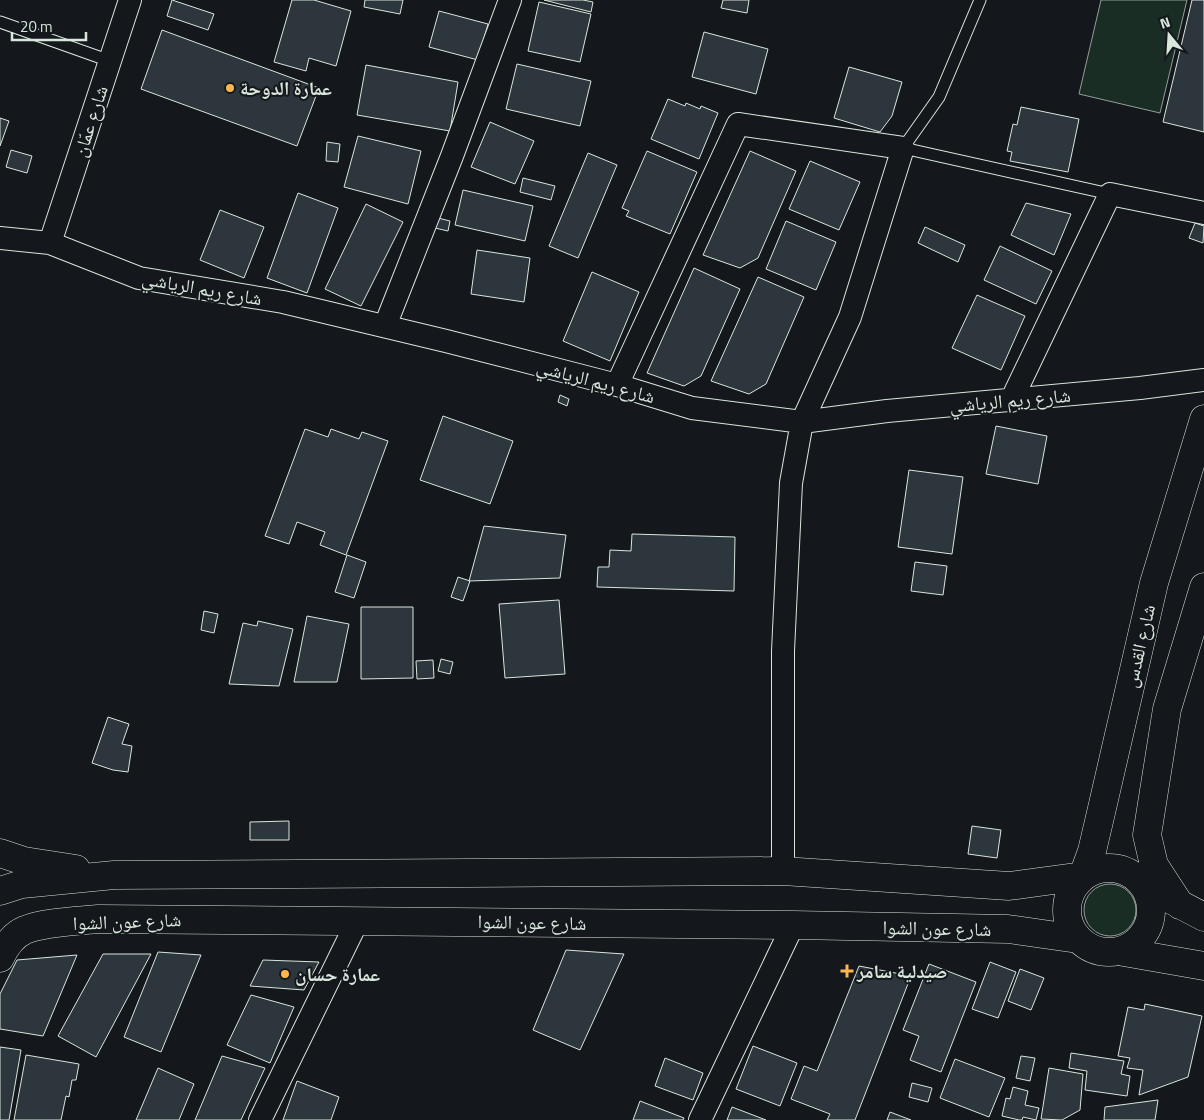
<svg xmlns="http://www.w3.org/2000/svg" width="1204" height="1120" viewBox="0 0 1204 1120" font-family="'Titillium Web','Noto Naskh Arabic',sans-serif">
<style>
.green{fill:#1a2d24;stroke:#939e99}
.building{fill:#2c363c;stroke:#d8e6dc}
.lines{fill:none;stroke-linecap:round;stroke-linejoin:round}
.service-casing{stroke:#d8e6dc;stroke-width:13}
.minor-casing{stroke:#d8e6dc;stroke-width:24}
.secondary-casing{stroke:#d8e6dc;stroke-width:29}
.service{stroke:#14181c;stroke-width:11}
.minor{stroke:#14181c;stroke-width:22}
.secondary{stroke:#14181c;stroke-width:28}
.poi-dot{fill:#ffb74d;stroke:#14181c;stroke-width:2}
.labels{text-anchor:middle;stroke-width:4;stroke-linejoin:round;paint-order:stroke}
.poi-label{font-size:19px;font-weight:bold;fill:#d8e6dc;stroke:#14181c;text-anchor:start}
.street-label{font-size:19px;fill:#d8e6dc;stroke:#14181c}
</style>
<rect width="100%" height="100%" fill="#14181c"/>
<!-- green -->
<path class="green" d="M1101,0H1187L1160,113L1079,94Z
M1084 910a26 26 0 1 1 52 0a26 26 0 1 1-52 0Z"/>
<!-- building -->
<path class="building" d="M172,0L214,14L208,30L167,16Z
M292,0H314L351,11L336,66L309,58L306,71L274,62Z
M365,0H403L400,14L364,7Z
M544,0H583L593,2L591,12Z
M723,0H749L747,13L721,8Z
M1192,0H1204V132L1163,122Z
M539,2L591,14L580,62L528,51Z
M439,11L488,24L478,60L429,47Z
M162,30L319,88L297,146L141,89Z
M704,32L768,49L756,94L692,77Z
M517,64L591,81L580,126L506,109Z
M366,65L458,82L450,131L357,115Z
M849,67L902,82L892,116L880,132L834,118Z
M668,99L685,106L686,103L700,109L701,106L718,113L699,159L651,139Z
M1021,107L1079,119L1068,172L1010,161L1012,152L1007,151L1013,124L1017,125Z
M0,118L9,121L0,146Z
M490,122L534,141L515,184L471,167Z
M358,136L421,151L408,204L344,187Z
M327,142L340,144L338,162L326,161Z
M11,150L32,156L27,173L6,167Z
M647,151L697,172L670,234L626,216L629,211L622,208Z
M750,151L796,171L758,258L740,268L703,255Z
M588,153L617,165L578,258L549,246Z
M810,161L860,182L839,230L789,209Z
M523,178L555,186L551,200L520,192Z
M463,190L533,206L525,241L455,225Z
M298,193L338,208L307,293L267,278Z
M1026,203L1071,214L1054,255L1011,235Z
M366,204L403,222L361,306L325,289Z
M220,210L264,227L244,278L200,260Z
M438,218L450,221L448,231L435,228Z
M786,221L836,242L816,290L766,269Z
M1195,223L1204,226L1203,243L1189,238Z
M925,227L965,245L958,262L918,243Z
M1000,246L1052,271L1036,304L984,280Z
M477,250L530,258L524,302L471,294Z
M694,268L740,289L701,376L684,386L647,373Z
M592,272L639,292L610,361L563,341Z
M758,277L804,297L766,384L749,394L711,381Z
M977,295L1025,316L1001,370L952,348Z
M560,395L569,399L567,406L558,402Z
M443,416L513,441L490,504L420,480Z
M996,426L1047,436L1038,484L986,474Z
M305,429L328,437L331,429L359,439L362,432L388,441L346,555L320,545L325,532L297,522L289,544L265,536Z
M909,470L963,477L952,554L898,547Z
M484,526L566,535L560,578L469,581Z
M632,534L735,537L734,591L597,587L598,567H609L610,550L631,551Z
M347,555L366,562L354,598L335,592Z
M915,562L947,566L943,595L911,591Z
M458,577L470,581L463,601L451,597Z
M559,600L565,674L505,678L499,604Z
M361,607H413V678L361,679Z
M204,611L218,614L214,633L201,630Z
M307,616L349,624L337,682H294Z
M258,621L293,629L279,686L229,684L243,623L257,626Z
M441,659L453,662L450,674L438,671Z
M433,660L434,678L417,679L416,661Z
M108,717L129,724L122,744L132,746L128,772L113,770L92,763Z
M289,821V840H250V822Z
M972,826L1001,830L997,858L968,854Z
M566,950L624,954L580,1050L533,1030Z
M158,952L201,955L161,1052L124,1037Z
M103,954H151L96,1057L58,1036Z
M77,955L43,1036L0,1029V994L17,960Z
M263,960L319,962L304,990L250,986Z
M990,962L1016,972L998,1018L972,1009Z
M929,964L976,982L941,1072L910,1060L919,1036L903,1030Z
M859,966L911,976L855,1120H827L830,1114L791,1099L804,1066L817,1071Z
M1020,969L1044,978L1031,1010L1008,1001Z
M251,995L294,1007L270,1063L227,1045Z
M1145,1004L1202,1016L1188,1077L1139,1095L1143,1070L1127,1068L1130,1058L1118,1056L1128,1007L1144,1010Z
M753,1046L797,1063L780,1106L736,1089Z
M0,1047L21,1050L9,1120H0Z
M1071,1053L1124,1061L1121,1074L1130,1076L1127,1096L1085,1090L1087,1071L1069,1068Z
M26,1055L79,1064L76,1080H72L69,1097L66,1096L61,1120H14Z
M222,1056L265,1068L241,1120H195Z
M1021,1056L1035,1058L1030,1081L1016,1078Z
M665,1058L703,1073L693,1100L655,1086Z
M955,1059L1005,1078L989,1117L940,1098Z
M158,1068L194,1084L179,1120H136Z
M1049,1068L1083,1074L1080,1110L1062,1120L1041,1119Z
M297,1081L339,1097L331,1120H283Z
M912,1083L932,1088L928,1102L909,1097Z
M1013,1087L1028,1091L1025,1105L1039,1108L1036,1120L1023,1117L1022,1120H1019L1002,1116L1006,1098L1010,1099Z
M1158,1100L1155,1120H1104L1105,1107Z
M640,1101L684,1118L683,1120H633Z
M732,1107L766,1120H727Z
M890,1112L911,1120H887Z"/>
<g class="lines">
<!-- service casing -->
<g class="service-casing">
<path id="service" d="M980,0L939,97L903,148L1110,194
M0,22L110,61"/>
</g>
<!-- minor casing -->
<g class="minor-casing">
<path id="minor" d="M0,238L50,243L139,278L283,302L446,341L617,385L692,408L802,422L887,411L1140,388L1204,380
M50,243L130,0
M385,326L452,156L510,0
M617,385L738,124L903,148L850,317L802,422L791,483L783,651V871
M1011,401L1110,194L1204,213
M260,1120L358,920
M700,1120L793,925"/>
</g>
<!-- secondary casing -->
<g class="secondary-casing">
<path id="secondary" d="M0,853L24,861L76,869
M1067 910a42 42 0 1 1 84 0a42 42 0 1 1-84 0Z
M0,891L22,884L114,875L783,871L1009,886L1083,876L1092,851L1100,817L1154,583L1204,419
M1164,896L1204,917
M1180,905L1154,865L1147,835L1167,709L1204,587
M1118,951L1204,966
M0,958C5,947 13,935 25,930C43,922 78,921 98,919L793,925L1008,929L1078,939"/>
</g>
<!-- service -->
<use href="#service" class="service"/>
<!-- minor -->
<use href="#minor" class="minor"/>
<!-- secondary -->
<use href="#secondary" class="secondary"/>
</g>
<!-- markers -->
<g class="poi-dot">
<circle cx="230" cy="88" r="5"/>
<path d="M844.5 963.5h5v5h5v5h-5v5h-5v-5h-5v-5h5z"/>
<circle cx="285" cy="974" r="5"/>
</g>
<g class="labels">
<!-- poi labels -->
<g class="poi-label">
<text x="240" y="95">عمارة الدوحة</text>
<text x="857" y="978">صيدلية سامر</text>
<text x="295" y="981">عمارة حسان</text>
</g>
<!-- street labels -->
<g class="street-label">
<text transform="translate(90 121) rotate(-72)" y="7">شارع عمّان</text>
<text transform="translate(202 288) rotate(10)" y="7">شارع ريم الرياشي</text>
<text transform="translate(596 381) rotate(15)" y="7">شارع ريم الرياشي</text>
<text transform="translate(1010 400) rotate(-5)" y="7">شارع ريم الرياشي</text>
<text transform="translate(1139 646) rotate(-77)" y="7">شارع القدس</text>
<text transform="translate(127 921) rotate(-2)" y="7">شارع عون الشوا</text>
<text transform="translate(532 922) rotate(1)" y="7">شارع عون الشوا</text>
<text transform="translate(937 928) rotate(1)" y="7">شارع عون الشوا</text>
</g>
</g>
<!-- north arrow -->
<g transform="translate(1169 35) rotate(342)" stroke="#14181c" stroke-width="4" paint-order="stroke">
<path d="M0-4L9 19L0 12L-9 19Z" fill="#d8e6dc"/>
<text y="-8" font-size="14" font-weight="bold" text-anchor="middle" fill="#d8e6dc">N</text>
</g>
<!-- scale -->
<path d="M12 32v8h74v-8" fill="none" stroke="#d8e6dc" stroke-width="2.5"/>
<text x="20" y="32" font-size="15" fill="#d8e6dc" stroke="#14181c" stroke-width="4" paint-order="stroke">20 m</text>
</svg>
